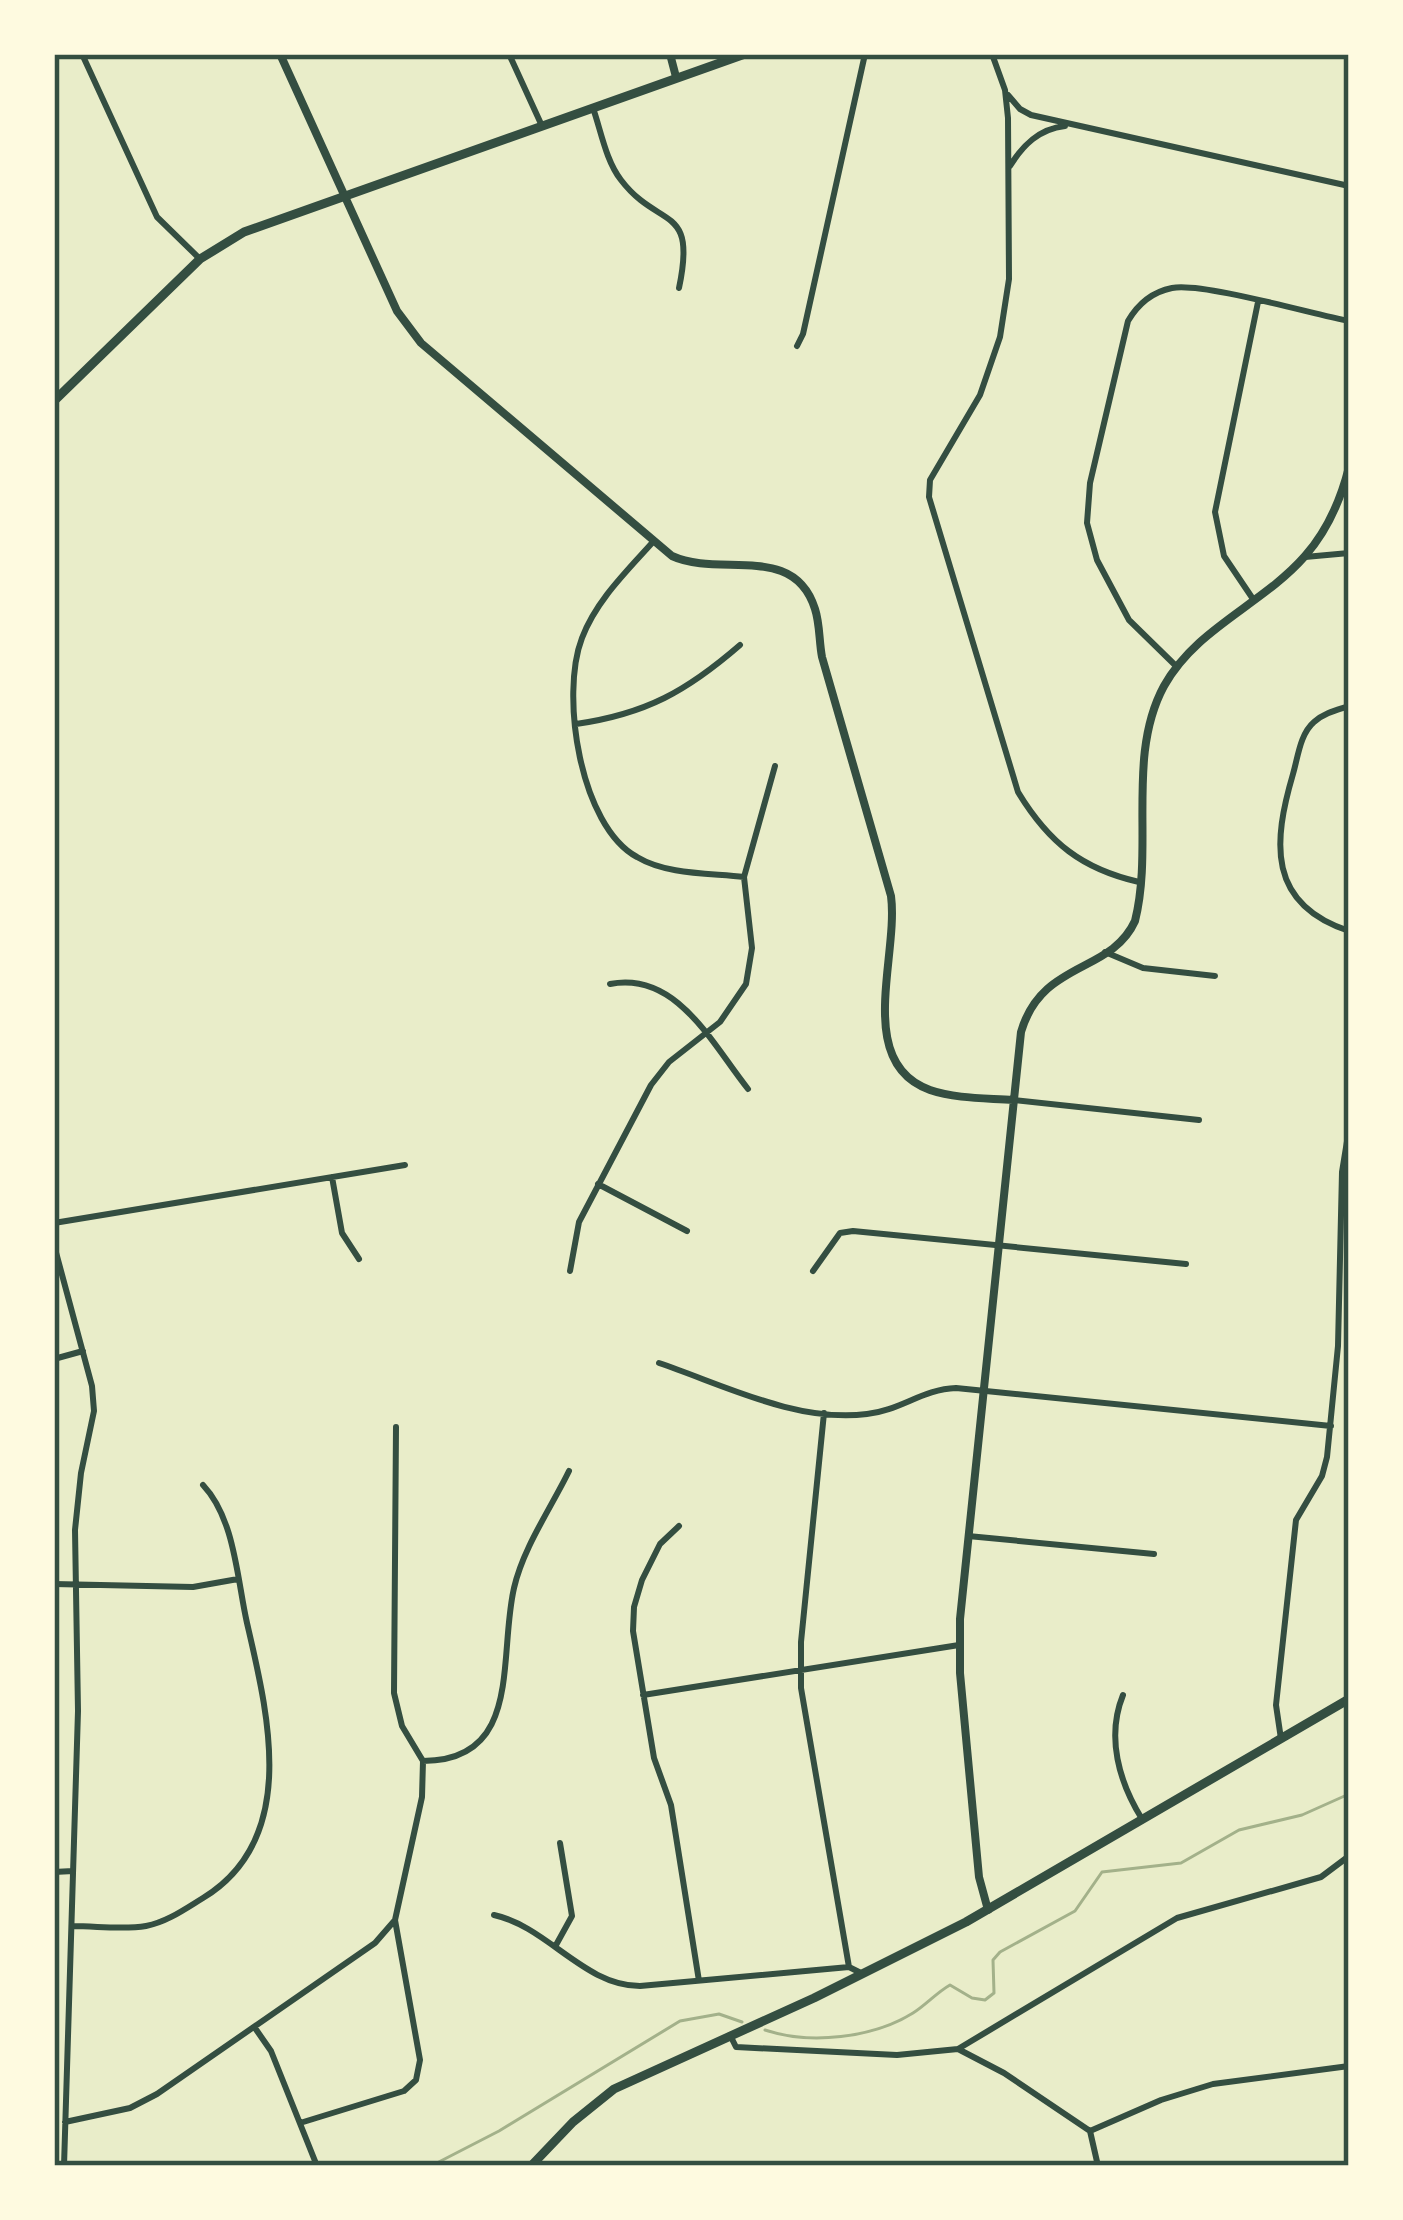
<svg xmlns="http://www.w3.org/2000/svg" width="1403" height="2220" viewBox="0 0 1403 2220" font-family="'Fira Sans Condensed',sans-serif">
<style>
.lines{fill:none;stroke-linecap:round;stroke-linejoin:round}
.stream{stroke:#a3b18a;stroke-width:3}
.minor{stroke:#344e41;stroke-width:6}
.tertiary{stroke:#344e41;stroke-width:8}
.secondary{stroke:#344e41;stroke-width:9}
.primary{stroke:#344e41;stroke-width:9}
.neatline{fill:none;stroke:#344e41;stroke-width:4.5}
</style>
<rect width="100%" height="100%" fill="#e9edc9"/>
<g class="lines">
<!-- stream -->
<path class="stream" d="M765,2030C810,2045 873,2038 913,2013C926,2005 936,1993 950,1985L972,1998L985,2000L994,1993L993,1960L1000,1952L1075,1911L1102,1872L1181,1863L1239,1830L1302,1815L1349,1794
M431,2166L499,2131L680,2021L719,2014L742,2022"/>
<!-- minor -->
<path class="minor" d="M82,54L157,217L200,259
M509,54L542,126
M992,54L1005,90L1008,118L1009,279L1000,337L980,395L930,480L929,497L1018,792C1049,843 1082,869 1139,882
M1008,95L1020,109L1031,115L1349,186
M593,108C601,131 606,161 621,180C659,230 697,203 679,288
M1010,166C1023,145 1039,129 1065,126
M797,346L803,334L865,54
M652,543C626,572 596,601 582,638C560,695 580,826 637,857C667,875 710,873 744,877
M1305,557L1349,553
M1253,599L1224,556L1215,512L1258,302
M1176,666L1129,620L1097,560L1087,523L1090,483L1128,321C1138,304 1152,292 1172,288C1202,282 1312,314 1349,321
M1349,706C1337,710 1324,713 1314,722C1300,734 1298,757 1293,774C1273,842 1267,904 1349,931
M576,724C646,714 687,691 740,645
M1105,952L1143,968L1215,976
M610,984C677,971 712,1044 748,1089
M1013,1100L1199,1120
M332,1177L342,1233L359,1259
M598,1184L687,1231
M54,1223L405,1165
M54,1245L92,1386L94,1411L81,1473L75,1530L78,1711L64,2166
M570,1271L579,1222L651,1085L669,1062L720,1022L746,984L752,948L744,877L775,766
M813,1271L840,1233L853,1231L1186,1264
M54,1359L83,1351
M659,1363C724,1385 797,1423 867,1414C899,1411 923,1389 956,1388L1331,1426
M824,1413L801,1642V1688L849,1967
M679,1526L660,1544L642,1580L634,1607L633,1631L654,1758L671,1805L699,1981
M968,1536L1154,1554
M54,1584L193,1587L238,1579
M643,1695L959,1645
M1123,1695C1106,1737 1119,1782 1142,1819
M1281,1739L1276,1705L1296,1520L1322,1476L1327,1457L1338,1346L1342,1172L1349,1129
M423,1761C523,1761 498,1657 514,1588C523,1548 551,1508 569,1471
M54,1872L73,1871
M494,1915C548,1927 584,1986 640,1986L849,1967L861,1973
M73,1926C97,1926 123,1930 146,1926C167,1922 185,1909 203,1898C300,1839 268,1714 247,1623C237,1579 235,1519 203,1485
M556,1945L572,1916L560,1843
M255,2028L271,2051L317,2166
M730,2035L736,2047L897,2055L958,2049L1177,1918L1321,1877L1349,1856
M958,2049L1004,2073L1090,2131
M65,2122L130,2108L157,2094L375,1943L395,1920L422,1797L423,1761L402,1726L394,1693L396,1427
M300,2123L404,2091L416,2080L420,2060L395,1920
M1090,2131L1161,2100L1213,2084L1349,2066
M1090,2131L1098,2166"/>
<!-- tertiary -->
<path class="tertiary" d="M280,54L397,311L421,343L672,556C720,578 794,542 815,609C820,624 819,642 822,657L891,896C899,956 854,1063 930,1090C956,1099 987,1098 1013,1100
M670,54L676,77
M988,1910L979,1877L960,1673V1619L1021,1032C1042,960 1111,974 1135,921C1154,846 1126,756 1164,686C1196,628 1262,605 1305,556C1327,531 1341,499 1349,467"/>
<!-- secondary -->
<path class="secondary" d="M54,401L200,259L244,232L745,54"/>
<!-- primary -->
<path class="primary" d="M531,2166L573,2122L614,2089L814,1998L966,1922L1349,1699"/>
</g>
<!-- border -->
<rect width="1403" height="2220" fill="none" stroke="#fefae0" stroke-width="114"/>
<rect x="57" y="57" width="1289" height="2106" class="neatline"/>
</svg>
